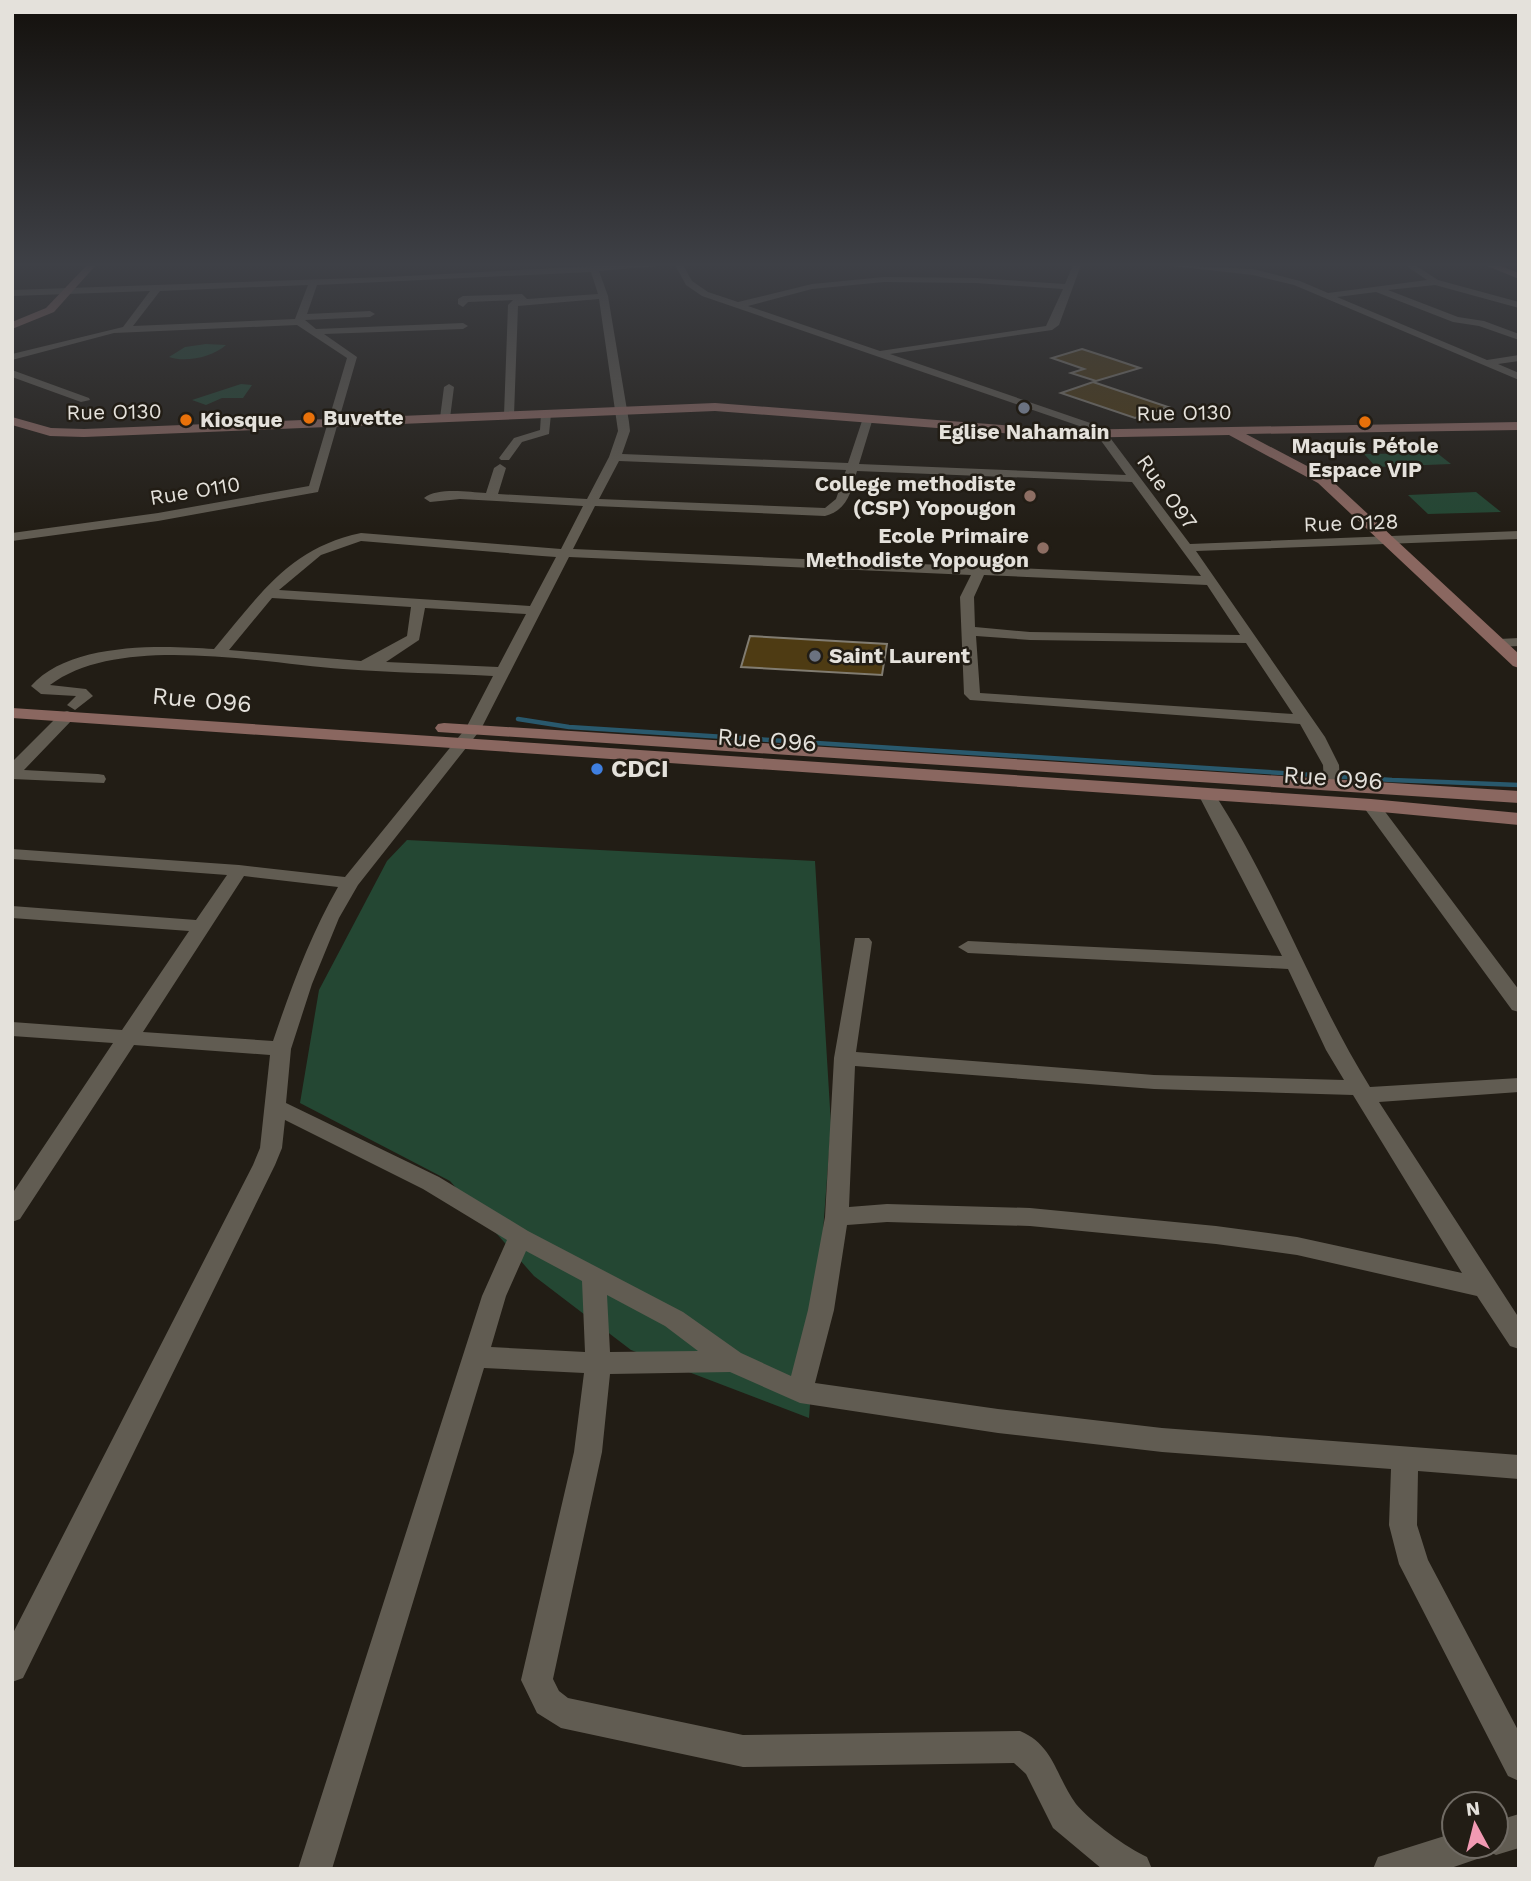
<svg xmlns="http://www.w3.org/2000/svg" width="1531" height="1881" viewBox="0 0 1531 1881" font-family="'Work Sans',sans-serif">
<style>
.green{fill:#244733}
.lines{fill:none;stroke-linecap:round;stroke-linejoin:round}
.stream{stroke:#29596d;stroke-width:4.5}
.building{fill:#4e3b13;stroke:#817c71;stroke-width:2}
.street{fill:#615c52;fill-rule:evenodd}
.secondary{fill:#8a6760;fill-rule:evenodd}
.worship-dot{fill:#6b7280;stroke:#221d15;stroke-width:2.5}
.food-dot{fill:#e8710a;stroke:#221d15;stroke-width:2.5}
.education-dot{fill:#8d6e63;stroke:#221d15;stroke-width:2.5}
.shop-dot{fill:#3f7fe0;stroke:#221d15;stroke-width:2.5}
.labels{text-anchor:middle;stroke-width:5;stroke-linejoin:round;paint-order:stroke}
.far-street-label{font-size:21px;fill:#e4e1db;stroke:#221d15}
.far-poi-label{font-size:21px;font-weight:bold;fill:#e4e1db;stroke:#221d15;text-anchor:start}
.street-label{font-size:24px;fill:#e4e1db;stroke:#221d15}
.poi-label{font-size:24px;font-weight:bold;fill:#e4e1db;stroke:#221d15;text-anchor:start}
</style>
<rect width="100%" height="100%" fill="#221d15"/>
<!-- green -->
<path class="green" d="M206,344L226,345C212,357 186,363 169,357L185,347Z
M241,384L252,385L243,398H222L206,405L192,400Z
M1437,453L1451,464L1376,467L1364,454Z
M1476,492L1501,512L1428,514L1408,495Z
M407,840L815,861L831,1125L809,1418L631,1350L534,1276L450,1181L300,1103L319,990L387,861Z"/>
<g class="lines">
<!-- stream -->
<path class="stream" d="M518,719L569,727L1392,780L1519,785"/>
</g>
<!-- building -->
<path class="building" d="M1082,349L1113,359L1140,368L1096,381L1071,373L1084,369L1052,358Z
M1093,382L1168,407L1135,418L1061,393Z
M750,636L887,644L882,675L741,667Z"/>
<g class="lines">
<!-- street -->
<path class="street" d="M614,265H670L599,271L608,296L629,422L630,431L622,454L848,463L863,418L868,415L873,418L859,464L1126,475L1094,431L702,296L686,285L675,265H683L692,281L708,292L738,302L812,284L884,277L976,278L1065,284L1073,265H1081L1059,325L1052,330L890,354L1102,427L1190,544L1519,531V539L1196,551L1325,737L1339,765L1340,784L1332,789L1324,784L1323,765L1300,724L970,700L964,694L960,597L971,575L569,557L481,729L358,885L339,918L312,984L291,1049L286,1103L439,1177L528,1231L683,1312L741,1353L791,1376L808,1310L825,1217L834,1058L855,938H869L872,942L856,1052L1154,1075L1344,1080L1326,1050L1288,969L968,953L958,947L968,941L1282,956L1198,794L1200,790H1212C1274,884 1311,992 1370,1087L1519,1078V1092L1379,1102L1519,1318V1349L1510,1346L1477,1296L1297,1255L1216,1244L1030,1226L887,1222L847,1225L834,1310L815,1383L998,1409L1162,1428L1519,1455V1479L1418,1471L1417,1525L1428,1560L1519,1732V1781L1508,1776L1399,1564L1389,1525L1391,1469L1162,1452L998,1433L800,1403L730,1372L610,1374L602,1452L553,1679L559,1691L568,1698L743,1735L1020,1731C1054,1745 1056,1777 1076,1804C1090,1821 1127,1848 1147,1857L1152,1869H1102L1053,1828L1026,1774L1014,1763L743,1767L561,1728L537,1713L521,1680L574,1452L584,1373L484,1368L332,1869H298L482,1296L507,1240L423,1189L285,1120L282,1148L275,1165L23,1678L12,1682V1635L253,1165L260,1148L270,1055L134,1045L20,1219L12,1222V1194L113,1043L12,1036V1022L122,1030L189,931L12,918V906L196,920L227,875L12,859V849L239,865L345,877L466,728L493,676C443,673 393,673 343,669C261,663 119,633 50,685L86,689L93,696L75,710L67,705L76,696L41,694L31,686C69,642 161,645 214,649C259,596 289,548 361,533L561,549L583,506L460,499L430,502L424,498C438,487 468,492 486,493L494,468L500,464L506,468L498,494L587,499L609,457L618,431L599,299L518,306L514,415L509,418L504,415L508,305L513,300L468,302L463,307L458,304V299L463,296L522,294L527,299L598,294L591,272L317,285L307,314L370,311L375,314L370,317L305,320L316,329L463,323L468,326L463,329L324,334L357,357L318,492L158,521L12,541V533L158,513L309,486L347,358L297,325L114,333L12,360V354L123,327L150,291L12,296V290L387,277ZM884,282L976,283L1063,289L1046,326L880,351L748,306L812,289ZM308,285L295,319L133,326L160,291ZM619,461L846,470L836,499L825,508L599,499ZM857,471L1132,482L1201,576L573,549L595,506L825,516C848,510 851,491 857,471ZM361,541L542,556L556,557L530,606L279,590L321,555ZM984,575L1207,585L1240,635L1030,632L975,627L974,597ZM272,598L411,607L407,636L361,661L229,650ZM425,608L526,614L498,667L386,662L419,640ZM976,636L1030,640L1246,643L1293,714L980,693ZM244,876L338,887C310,936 291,988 273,1041L143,1032ZM855,1066L1154,1089L1353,1095L1462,1273L1297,1237L1216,1226L1030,1208L887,1204L849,1207ZM526,1251L582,1281L585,1352L491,1347L506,1296ZM607,1295L665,1326L698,1351L610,1352Z
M1163,265L1253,269L1300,281L1328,293L1427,280L1405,265H1415L1438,280L1519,302V308L1435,285L1388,290L1458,317L1484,321L1519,334V340L1479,326L1453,322L1376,292L1337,297L1487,360L1519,355V361L1498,364L1519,373V380L1294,285L1253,275Z
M12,370L89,398L90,400L81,402L12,377Z
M449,384L454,387L450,418L445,421L440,418L444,387Z
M546,411L551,414L549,434L522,442L509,460H501L499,458L514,438L540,430L541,414Z
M1519,638V646L1499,647L1492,643L1499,639Z
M67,711L73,713V719L24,770L98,774L104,775L106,779L104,783L12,779V762L61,713Z
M1371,800L1377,801L1519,990V1012L1512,1010L1362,805Z
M1519,1814V1848L1496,1855L1484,1849L1480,1858L1448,1869H1373L1378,1857L1454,1833V1846H1496V1821Z"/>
<!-- secondary -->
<path class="secondary" d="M87,265H96L54,312L12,329V322L46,308Z
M1485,265H1498L1519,273V279Z
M715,403L1066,430L1519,422V430L1246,434L1328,477L1519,654V668L1513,666L1318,483L1229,435L1066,438L715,411L84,437L50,436L12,425V417L51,428L84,429Z
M12,708L1371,799L1519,813V825L1371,811L12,718Z
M444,723L1519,791V803L438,732L435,728L438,724Z"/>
</g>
<!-- sky -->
<linearGradient id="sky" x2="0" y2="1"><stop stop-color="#13100c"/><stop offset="0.5" stop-color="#3e4046"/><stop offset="1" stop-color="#3e4046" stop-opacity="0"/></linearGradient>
<rect width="1531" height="529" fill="url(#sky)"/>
<!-- markers -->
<g class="worship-dot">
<circle cx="1024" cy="408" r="7"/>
<circle cx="815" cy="656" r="7"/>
</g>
<g class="food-dot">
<circle cx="309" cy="418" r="7"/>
<circle cx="186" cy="420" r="7"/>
<circle cx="1365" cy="422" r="7"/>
</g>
<g class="education-dot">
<circle cx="1030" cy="496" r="7"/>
<circle cx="1043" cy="548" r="7"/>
</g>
<circle class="shop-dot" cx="597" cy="769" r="7"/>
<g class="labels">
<!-- far-street labels -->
<g class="far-street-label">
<text transform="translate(114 412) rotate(-1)" y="7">Rue O130</text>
<text transform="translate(1184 413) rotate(-1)" y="7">Rue O130</text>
<text transform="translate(195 491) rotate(-9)" y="7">Rue O110</text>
<text transform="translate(1167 492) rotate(54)" y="7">Rue O97</text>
<text transform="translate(1351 523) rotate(-2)" y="7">Rue O128</text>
</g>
<!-- far-poi labels -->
<g class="far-poi-label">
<text x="323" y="425">Buvette</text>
<text x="200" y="427">Kiosque</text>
<text x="1024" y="439" text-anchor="middle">Eglise Nahamain</text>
<text x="1365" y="453" text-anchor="middle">Maquis Pétole<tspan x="1365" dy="24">Espace VIP</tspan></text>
<text x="1016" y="491" text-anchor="end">College methodiste<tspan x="1016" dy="24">(CSP) Yopougon</tspan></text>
<text x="1029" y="543" text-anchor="end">Ecole Primaire<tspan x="1029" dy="24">Methodiste Yopougon</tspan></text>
<text x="829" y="663">Saint Laurent</text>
</g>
<!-- street labels -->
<g class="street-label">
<text transform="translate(202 700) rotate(5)" y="8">Rue O96</text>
<text transform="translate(767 740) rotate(4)" y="8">Rue O96</text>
<text transform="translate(1333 778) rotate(4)" y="8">Rue O96</text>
</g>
<!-- poi labels -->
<g class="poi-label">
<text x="611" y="777">CDCI</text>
</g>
</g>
<!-- border -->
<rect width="1531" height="1881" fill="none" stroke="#e4e1db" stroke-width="28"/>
<!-- north arrow -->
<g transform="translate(1475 1825) rotate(353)"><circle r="33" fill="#221d15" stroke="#706b64" stroke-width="2"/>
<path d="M0-5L12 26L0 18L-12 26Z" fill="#f19ab3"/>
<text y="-10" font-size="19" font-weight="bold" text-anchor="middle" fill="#e4e1db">N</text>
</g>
</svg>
